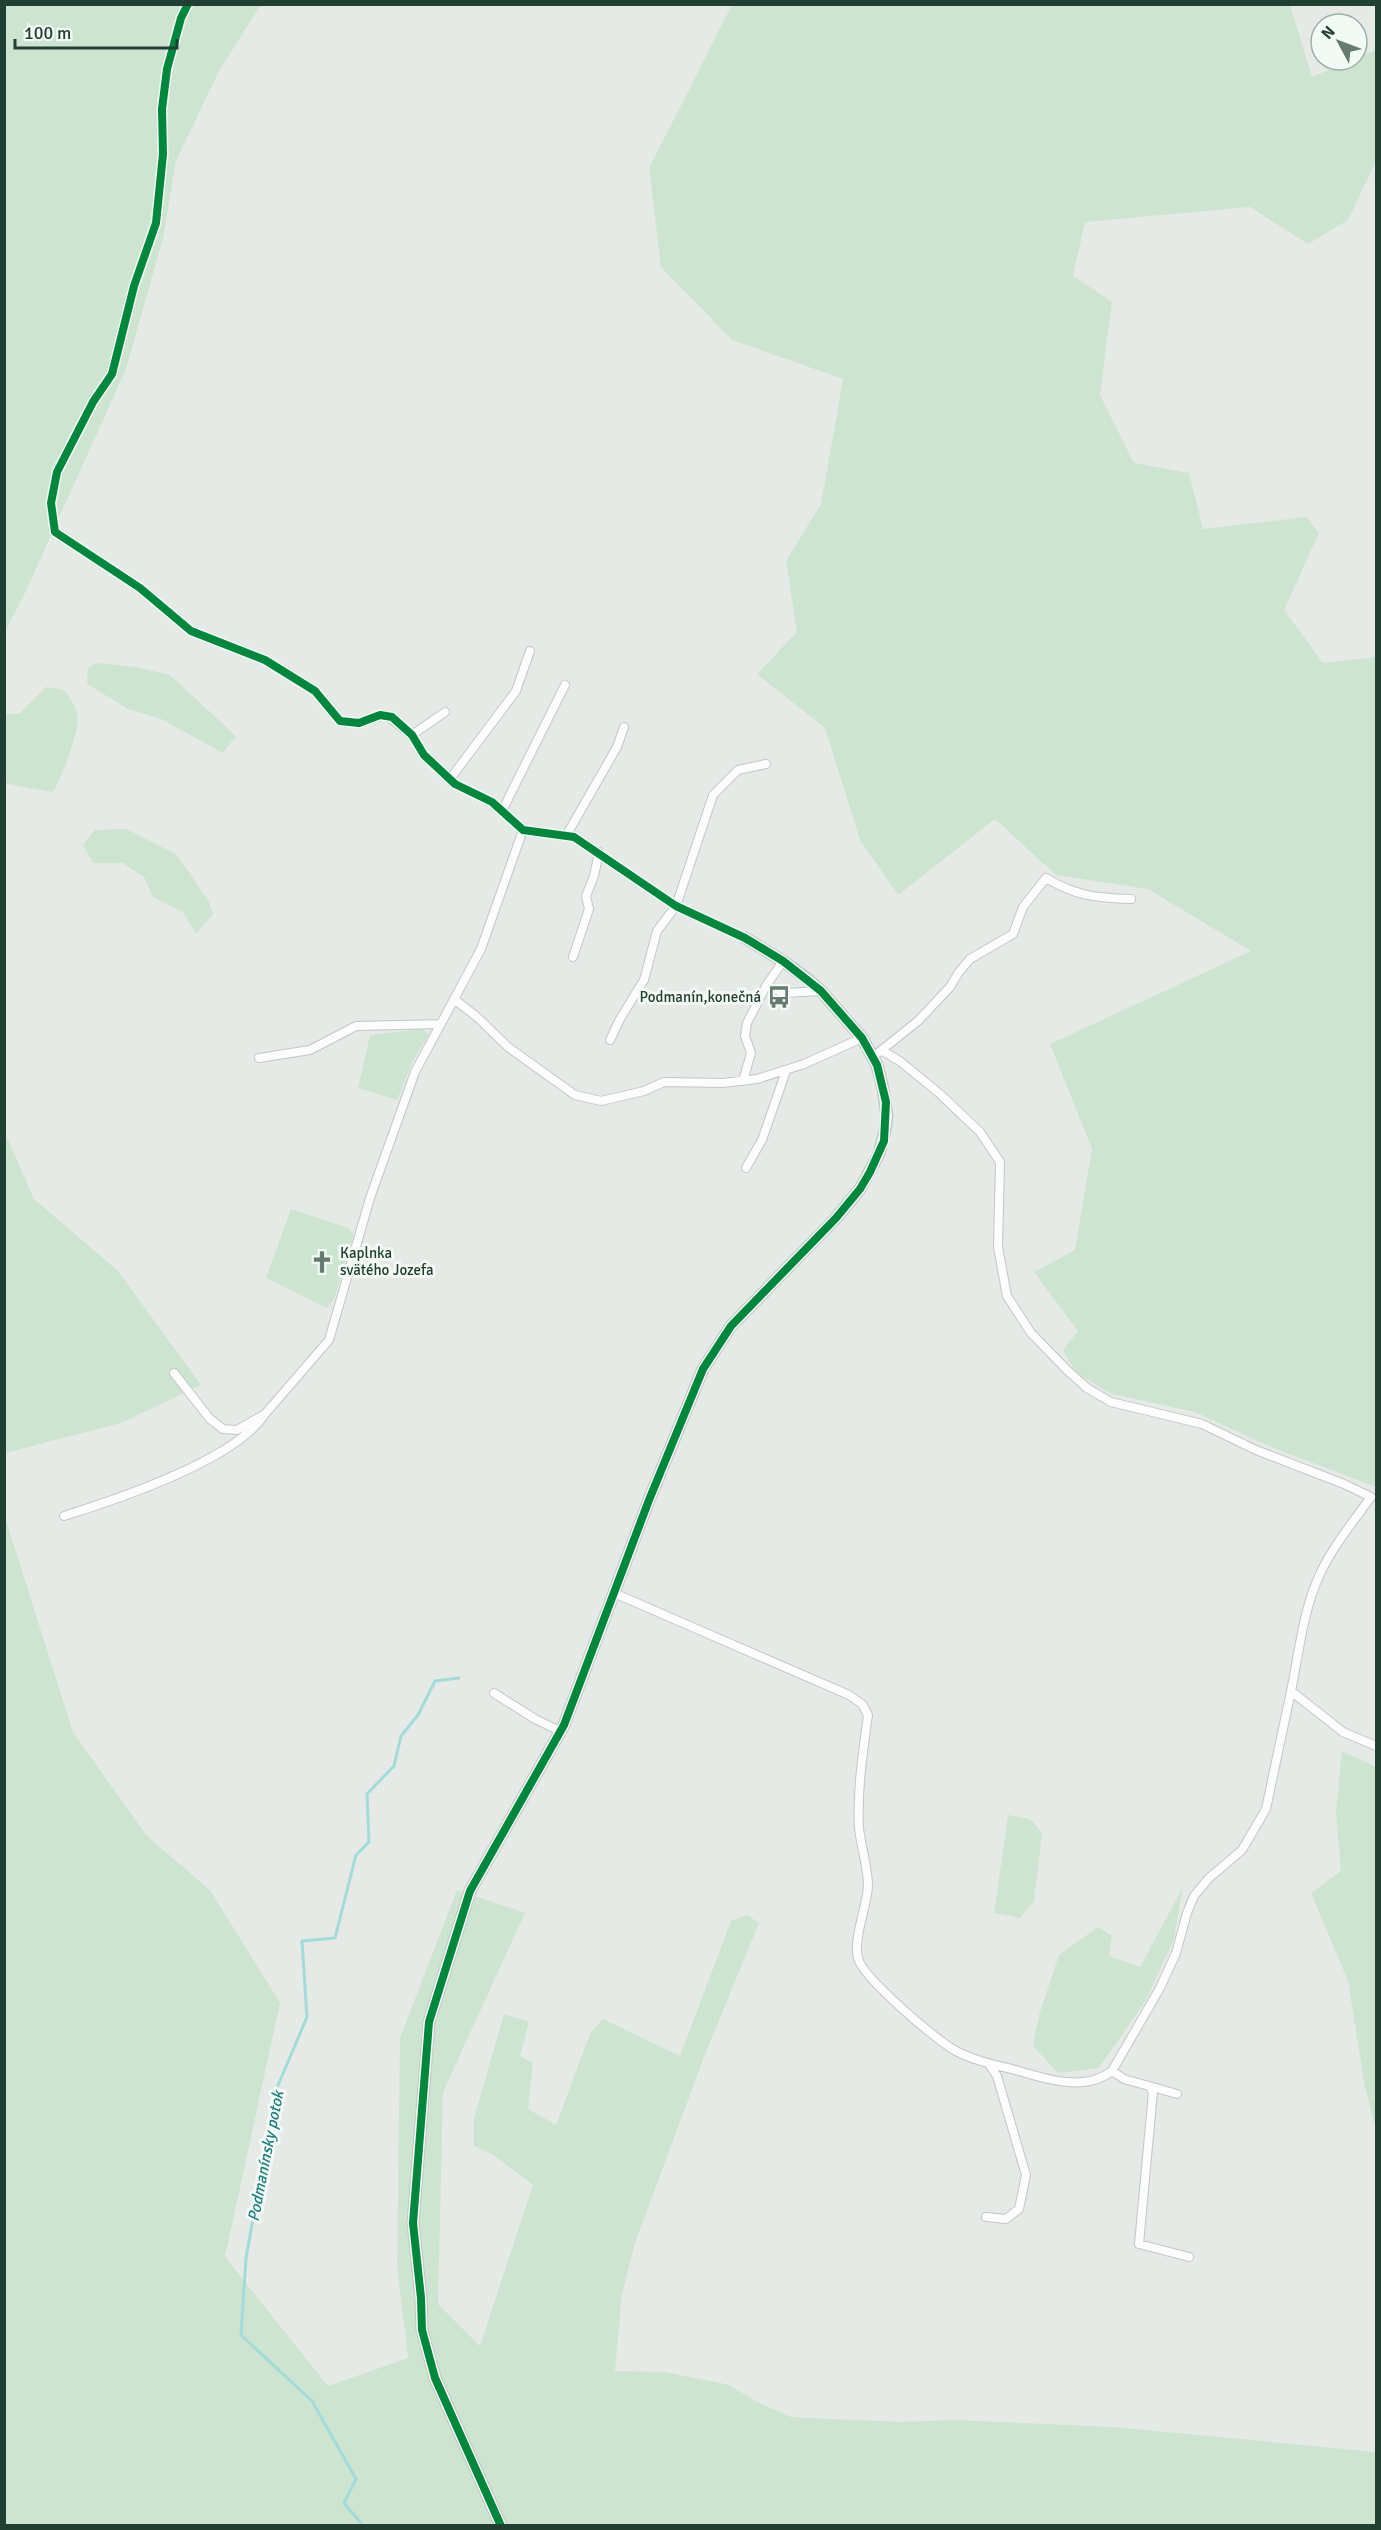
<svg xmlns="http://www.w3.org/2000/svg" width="1381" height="2530" viewBox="0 0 1381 2530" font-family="Signika,sans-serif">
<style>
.green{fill:#cde4d0}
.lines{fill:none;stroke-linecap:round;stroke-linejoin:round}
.stream{stroke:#a3dbd9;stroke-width:3}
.minor-casing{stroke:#c2c7c4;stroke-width:10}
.tertiary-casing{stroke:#c2c7c4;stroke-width:13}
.minor{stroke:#fbfcfb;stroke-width:8}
.tertiary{stroke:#fbfcfb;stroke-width:10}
.cycleway-casing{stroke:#f3f9f5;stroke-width:11}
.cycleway{stroke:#00873e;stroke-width:8}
.labels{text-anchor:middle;stroke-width:6;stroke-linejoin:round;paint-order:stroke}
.poi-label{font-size:15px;fill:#213f32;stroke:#f3f9f5;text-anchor:end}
.water-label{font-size:16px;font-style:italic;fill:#187e7d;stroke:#f3f9f5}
</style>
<rect width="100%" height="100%" fill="#e5eae7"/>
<!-- green -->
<path class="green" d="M5,4L261,5L219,71L176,161L163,238L126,369L25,593L5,632Z
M732,5H1290L1312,77L1376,50V161L1348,220L1308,244L1250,207L1085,222L1073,276L1112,302L1100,395L1134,463L1189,473L1203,529L1306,517L1319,533L1284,610L1323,663L1376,657V1487L1271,1447L1195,1412L1112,1394L1076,1373L1063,1350L1078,1331L1034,1272L1075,1250L1092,1149L1050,1044L1251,951L1148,889L1056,875L995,819L898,895L860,840L825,728L757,674L797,632L786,561L821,504L843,379L732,340L661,267L649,168Z
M96,663L136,667L170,675L236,736L223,753L161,719L128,709L87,684L88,668Z
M46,687L64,690C70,698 78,708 78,720C78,735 61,779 53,792L7,784L5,780V714H19Z
M127,829L177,855L209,902L213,914L196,934L183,912L153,897L144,877L123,863H93L83,845L95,830Z
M421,1029L429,1034L413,1061L397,1100L358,1088L370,1035Z
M4,1131L34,1199L118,1271L201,1385L121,1423L5,1453Z
M291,1209L348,1228L354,1234L334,1299L327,1308L266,1278Z
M4,1514L73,1732L146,1835L210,1890L280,2003L225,2257L328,2386L408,2358L397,2266L400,2038L457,1890L525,1913L443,2092L438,2304L480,2346L533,2185L492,2154L474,2146V2118L504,2014L529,2022L520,2056L533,2063L528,2109L556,2125L590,2034L603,2019L680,2056L731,1921L747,1915L759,1923L704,2057L635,2243L622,2294L615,2371L664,2372L730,2385L755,2401L791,2417L899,2422L955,2420L1114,2427L1376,2452V2525H5Z
M1342,1751L1376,1767V2129L1365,2088L1348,1981L1311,1893L1341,1871L1336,1811Z
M1008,1815L1030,1819L1042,1833L1034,1901L1020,1918L994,1913Z
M1183,1887L1174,1939L1146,2000L1099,2068L1058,2073L1033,2046L1039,2015L1059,1955L1098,1927L1112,1936L1109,1956L1140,1967Z"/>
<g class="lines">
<!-- stream -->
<path class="stream" d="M360,2526L361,2523L344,2503L356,2479L312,2401L241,2335L246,2258L276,2090L307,2017L302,1941L335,1938L356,1855L369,1842L367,1794L394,1766L401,1736L418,1715L435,1681L459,1678"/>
<!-- minor casing -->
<g class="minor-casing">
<path id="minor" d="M374,718L386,715L412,735L424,755L455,784L492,802L523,830L574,837L676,906L745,938
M412,735L445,712
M450,779L516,691L530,651
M502,811L565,685
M566,836L617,747L624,727
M573,957L589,909L586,896L594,876L599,852
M783,961L766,986L785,993L821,991
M454,999L477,1017L508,1047L575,1095L601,1101L644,1091L664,1082L723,1083L757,1079L804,1064L862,1038
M610,1040L620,1019L644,980L657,931L676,906L713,795L738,770L766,764
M883,1051L901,1062L940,1094L980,1132L1000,1162L998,1247L1007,1296L1031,1333L1068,1371L1087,1388L1111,1402L1202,1424L1256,1450L1344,1484L1371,1497C1353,1522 1333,1546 1320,1574C1303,1610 1299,1653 1291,1691
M873,1057L918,1021L950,987L959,972L970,959L1013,934L1023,907L1046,878C1076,896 1096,898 1131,899
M259,1058L310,1050L356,1026L441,1024
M743,1081L751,1053L745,1036L747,1023L766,986
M746,1168L762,1140L786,1071
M174,1373L210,1419L223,1429L237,1430L265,1414L329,1340L370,1198L415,1072L481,949L523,830
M64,1516C118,1499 230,1462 263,1417
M614,1593L849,1695L862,1704L868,1715C863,1752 857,1790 859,1828C861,1847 868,1867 868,1886C867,1907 853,1938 858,1958C862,1977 937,2041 956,2051C973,2060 993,2065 1012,2069C1043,2078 1083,2093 1112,2071L1160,1988L1176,1953L1187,1913L1194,1896L1209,1878L1242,1850L1266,1809L1291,1691L1343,1732L1376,1746
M494,1693L535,1719L560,1731
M1112,2071L1124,2079L1149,2086L1153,2092L1139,2244L1189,2257
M1149,2086L1177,2094
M986,2217L1006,2219L1019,2209L1026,2175L997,2076L989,2064"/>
</g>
<!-- tertiary casing -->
<g class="tertiary-casing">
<path id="tertiary" d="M501,2526L435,2378L422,2330L421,2298L413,2223L429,2022L470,1891L564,1725L649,1500L703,1369L731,1326L836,1218L860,1189L879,1154L885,1131L887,1116L883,1089L877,1065L862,1038L821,991L810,981L783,961L745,938"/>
</g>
<!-- minor -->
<use href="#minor" class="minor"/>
<!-- tertiary -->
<use href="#tertiary" class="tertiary"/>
<!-- cycleway casing -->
<g class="cycleway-casing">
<path id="cycleway" d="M188,4L181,18L167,69L162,109L163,154L156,223L134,286L112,374L93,402L57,472L51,503L55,532L140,588L191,631L265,660L315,691L340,721L359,723L380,715L392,717L412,735L424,755L455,784L492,802L523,830L574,837L676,906L745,938L783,961L821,991L862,1038L877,1065L886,1102L884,1141L870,1172L860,1189L836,1218L731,1326L703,1369L649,1500L564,1725L470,1891L429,2022L413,2223L421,2298L422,2330L435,2378L501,2526"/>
</g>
<!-- cycleway -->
<use href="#cycleway" class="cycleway"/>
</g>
<!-- icons -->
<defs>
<g id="bus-bare" transform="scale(1.8)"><path d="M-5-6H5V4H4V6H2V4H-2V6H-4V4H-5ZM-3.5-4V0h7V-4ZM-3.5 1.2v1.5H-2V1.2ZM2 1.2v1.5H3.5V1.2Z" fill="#667b71" stroke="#f3f9f5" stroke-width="2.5" paint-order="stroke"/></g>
<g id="church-bare" transform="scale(1.8)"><path d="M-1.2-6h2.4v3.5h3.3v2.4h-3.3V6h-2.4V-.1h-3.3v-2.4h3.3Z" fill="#667b71" stroke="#f3f9f5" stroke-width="2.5" paint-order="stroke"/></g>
</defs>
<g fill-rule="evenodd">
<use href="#bus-bare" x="779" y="997"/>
<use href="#church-bare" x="322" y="1262"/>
</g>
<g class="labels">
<!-- poi labels -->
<g class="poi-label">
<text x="761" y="1002">Podmanín,konečná</text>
<text x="340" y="1258" text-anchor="start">Kaplnka<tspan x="340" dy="17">svätého Jozefa</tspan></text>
</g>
<!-- water labels -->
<g class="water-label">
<text transform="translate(265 2156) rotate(-79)" y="6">Podmanínsky potok</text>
</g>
</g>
<!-- border -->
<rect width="1381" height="2530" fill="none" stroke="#213f32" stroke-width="12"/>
<!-- north arrow -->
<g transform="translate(1339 42) rotate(311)"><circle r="28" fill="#f3f9f5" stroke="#9fafa7" stroke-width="1.5"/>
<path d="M0-4.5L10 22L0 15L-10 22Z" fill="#667b71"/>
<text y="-9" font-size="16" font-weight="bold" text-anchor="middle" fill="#213f32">N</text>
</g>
<!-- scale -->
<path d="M15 39v9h162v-9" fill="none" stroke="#213f32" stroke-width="3"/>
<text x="24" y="39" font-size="18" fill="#213f32" stroke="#f3f9f5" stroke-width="4.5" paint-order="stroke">100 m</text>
</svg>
